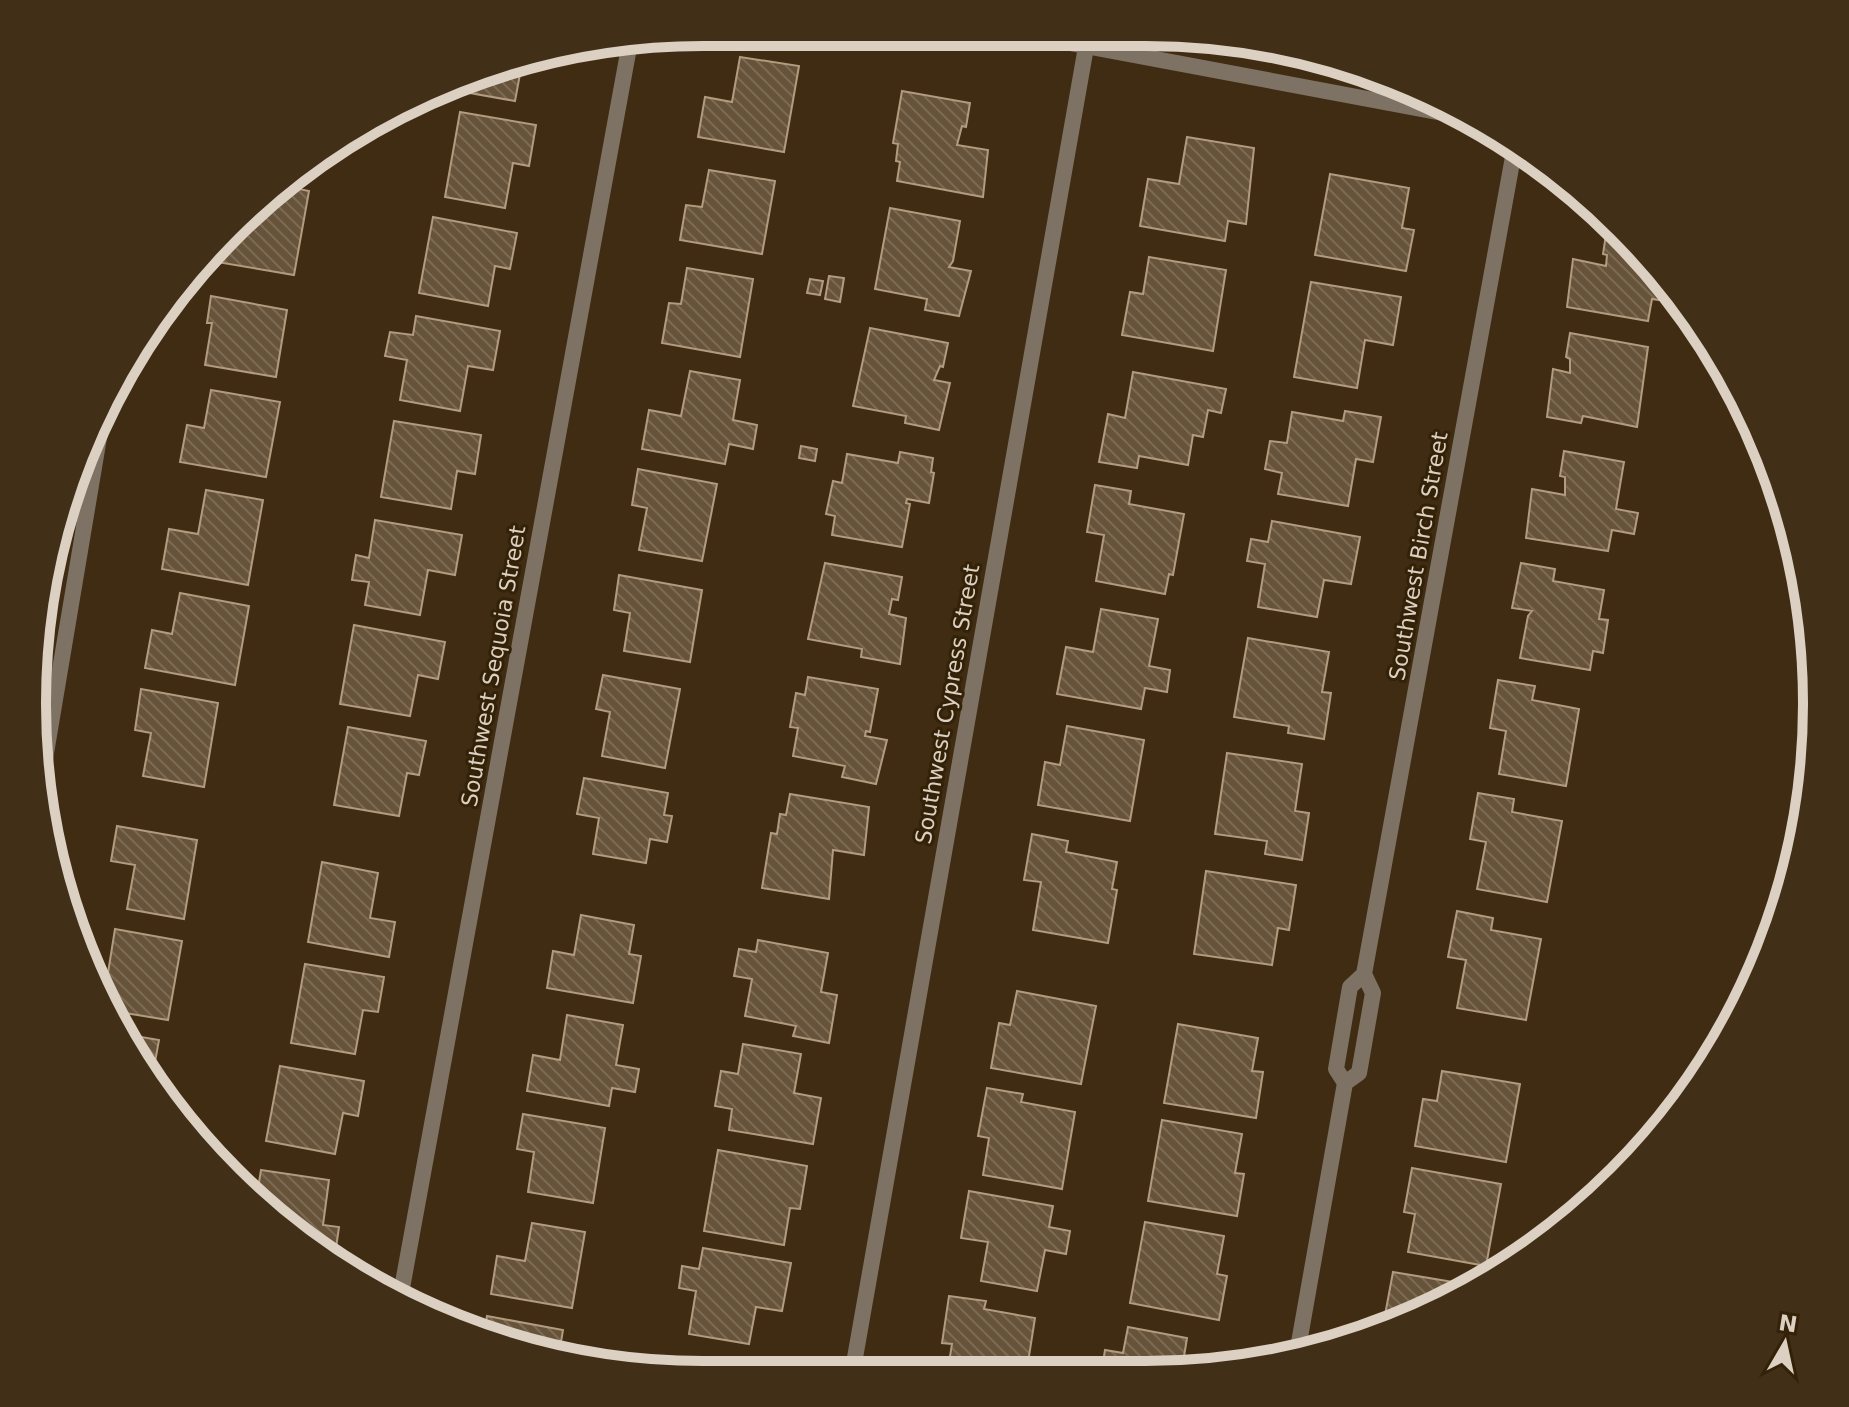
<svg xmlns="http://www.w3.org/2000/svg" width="1849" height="1407" viewBox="0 0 1849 1407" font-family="'DejaVu Sans',sans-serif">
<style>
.building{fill:url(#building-back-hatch);stroke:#b29b7f;stroke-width:2}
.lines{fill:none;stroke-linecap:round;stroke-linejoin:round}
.street{stroke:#7d7263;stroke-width:16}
.labels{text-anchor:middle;stroke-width:6;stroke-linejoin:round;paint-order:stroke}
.street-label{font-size:22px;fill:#dbd0c1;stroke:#342208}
.rim{fill:none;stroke:#dbd0c1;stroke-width:10}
</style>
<defs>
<pattern id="building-back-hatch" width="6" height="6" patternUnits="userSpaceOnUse" patternTransform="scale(2)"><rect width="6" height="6" fill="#675339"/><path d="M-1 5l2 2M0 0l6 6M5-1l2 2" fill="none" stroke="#7c6b54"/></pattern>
</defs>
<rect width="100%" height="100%" fill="#3f2c12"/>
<!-- building -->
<path class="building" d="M740,57L799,66L784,152L698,137L705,97L732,102Z
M523,58L515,101L458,91L460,84Z
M902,91L970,103L966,127L962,126L957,145L988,150L983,197L897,181L900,162L896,161L898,144L893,143Z
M460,112L536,125L529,166L513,163L505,208L445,197Z
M1187,137L1254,148L1246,224L1228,221L1225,241L1140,226L1148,179L1179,184Z
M325,155L323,170L309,167Z
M709,170L775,181L762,254L680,240L686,205L702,207Z
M1330,174L1409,188L1402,228L1414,230L1406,271L1315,255Z
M284,186L309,191L294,275L217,262L221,239L228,229L240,224L241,219Z
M890,208L960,221L953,261L949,267L971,271L959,316L925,310L927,299L875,289Z
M433,217L517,233L510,269L495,266L488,306L419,293Z
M1607,228L1661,285L1659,300L1652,299L1648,321L1567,307L1573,259L1606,266L1607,255L1603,254Z
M1149,257L1226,270L1213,351L1122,335L1130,292L1143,294Z
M687,268L753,279L740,357L662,343L669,303L681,304Z
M829,276L844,278L840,302L825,299Z
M810,279L823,281L820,295L807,293Z
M1311,282L1401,297L1393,345L1365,340L1357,388L1294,377Z
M211,296L287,310L276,377L205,365L212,323H207Z
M416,316L500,331L493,370L468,366L460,411L400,400L407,360L385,356L390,332L413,335Z
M870,328L948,343L943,367L940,366L934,380L950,383L939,430L905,423L906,416L853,406Z
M1570,333L1648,347L1637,427L1583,416L1581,423L1547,417L1553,369L1570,373V359L1566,357Z
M690,371L740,380L733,420L757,425L753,449L729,444L725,464L642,449L649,410L681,416Z
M1133,372L1226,389L1221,413L1208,410L1203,437L1193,435L1188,465L1139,456L1137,468L1099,462L1108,414L1125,418Z
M211,390L280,402L266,477L180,462L187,425L204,428Z
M1345,411L1381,417L1373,462L1356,459L1348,506L1278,494L1282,473L1265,469L1270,441L1287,443L1292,412L1343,421Z
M394,421L481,435L475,474L457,471L451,509L381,497Z
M801,446L817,449L815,461L799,458Z
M1564,451L1624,462L1616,509L1638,513L1634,534L1612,530L1608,551L1526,538L1532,489L1565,495V477L1560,476Z
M900,452L933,458L931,472L934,473L929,503L907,499L906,503L910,504L902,547L832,535L835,516L826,514L833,481L842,483L847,454L898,463Z
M638,469L717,484L702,561L639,550L647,508L632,505Z
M1095,485L1131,491L1129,504L1184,514L1173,575L1169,574L1165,594L1096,581L1104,535L1087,532Z
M206,490L263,500L248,585L162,569L169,529L198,534Z
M375,520L462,535L455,575L428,570L420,615L365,605L369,582L352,580L356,555L369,558Z
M1272,521L1360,537L1351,584L1324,580L1317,617L1258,607L1265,564L1247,561L1251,539L1268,542Z
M825,563L902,577L898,600L892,599L889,614L906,618L900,664L861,657L862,649L808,639Z
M1521,563L1555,569L1553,581L1604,590L1599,619L1608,620L1603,653L1593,651L1590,670L1520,658L1528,616L1532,611L1512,608Z
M619,575L702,590L690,662L624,651L630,613L614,610Z
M180,593L249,606L235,685L145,668L152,630L172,634Z
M1101,609L1158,619L1149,666L1170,670L1167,692L1145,688L1141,709L1057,694L1066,647L1093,652Z
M354,625L445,642L438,679L418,675L410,716L340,704Z
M1248,638L1329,652L1322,692L1331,693L1324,739L1288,733L1289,726L1234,717Z
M603,675L680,689L665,768L602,756L610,712L596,709Z
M808,677L878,689L870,732L866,731L865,736L887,740L876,784L842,777L845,766L793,756L798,728L790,727L796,693L805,695Z
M1498,680L1535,686L1532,700L1579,709L1566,786L1499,774L1506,731L1490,728Z
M141,689L218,703L204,787L143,776L151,733L135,730Z
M1067,726L1144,740L1130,821L1038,805L1045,762L1060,765Z
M348,727L426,741L419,775L407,773L399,816L334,805Z
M1227,753L1302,764L1295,811L1309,813L1302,860L1265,854L1267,841L1215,834Z
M584,778L668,793L664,815L672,816L667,842L650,839L646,863L593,854L599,818L577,814Z
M1478,793L1514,799L1512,812L1562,821L1547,902L1477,889L1486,842L1470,839Z
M790,794L869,807L864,855L833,850L829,899L762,888L771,833L777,834L780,814L786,815Z
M117,826L197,840L184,919L127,909L135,865L111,861Z
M1032,834L1068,841L1066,852L1117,862L1112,889L1117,890L1108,943L1033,930L1041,882L1024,880Z
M322,862L378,873L370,918L395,922L389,957L308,942Z
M1206,871L1296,885L1289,930L1278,928L1272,965L1194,954Z
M1457,911L1493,918L1491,930L1541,939L1526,1020L1457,1008L1466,960L1448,957Z
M581,915L634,925L629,954L641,956L633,1003L547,988L553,951L574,955Z
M115,929L182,941L168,1020L113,1011L93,970L108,973Z
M758,940L828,953L821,992L837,995L829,1043L793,1036L796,1026L745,1016L752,979L734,976L739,949L756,952Z
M305,964L384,977L378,1012L363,1010L355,1054L291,1043Z
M1017,991L1096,1006L1081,1084L991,1068L999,1023L1010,1025Z
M567,1015L623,1025L616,1065L639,1069L635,1092L612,1088L609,1106L527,1091L533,1055L560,1060Z
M1178,1024L1258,1038L1252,1071L1263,1072L1256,1118L1164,1103Z
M124,1034L159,1040L151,1084L145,1076Z
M743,1044L801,1054L794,1093L821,1098L813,1144L729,1130L732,1109L715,1106L721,1071L738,1074Z
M280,1066L364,1081L358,1116L343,1113L335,1154L266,1141Z
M1442,1071L1520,1084L1506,1162L1415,1146L1423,1099L1437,1101Z
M987,1088L1023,1094L1021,1102L1075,1112L1062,1189L983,1175L989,1138L978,1136Z
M523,1114L605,1128L593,1203L528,1192L534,1152L517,1149Z
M1162,1120L1242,1134L1235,1173L1244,1174L1237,1216L1148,1201Z
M718,1150L807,1166L800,1209L790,1208L784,1245L704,1231Z
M1412,1168L1501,1184L1486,1266L1408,1252L1415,1214L1404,1212Z
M261,1170L329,1180L323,1225L339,1227L334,1262L256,1201Z
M969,1191L1053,1206L1049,1227L1070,1231L1066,1254L1045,1250L1037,1291L981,1281L988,1242L961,1238Z
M1145,1222L1224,1236L1217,1274L1227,1276L1219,1320L1130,1303Z
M532,1223L585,1232L572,1308L491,1294L497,1256L525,1261Z
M703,1248L791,1263L782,1311L756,1307L749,1344L689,1334L696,1291L679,1288L682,1266L699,1269Z
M1393,1272L1471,1285L1396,1322L1397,1317L1385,1315Z
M949,1296L986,1301L984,1309L1035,1318L1027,1369H948L952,1344L942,1343Z
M487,1316L563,1330L559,1354L484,1334Z
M1128,1327L1187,1338L1182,1369H1102L1105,1350L1123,1353Z"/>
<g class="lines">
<!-- street -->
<path class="street" d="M1017,33L1469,118
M43,771L103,414
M1345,1083L1359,1073L1373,993L1364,974L1515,146
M400,1299L630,42
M1297,1354L1345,1083L1336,1069L1350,987L1364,974
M853,1369L1086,47"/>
</g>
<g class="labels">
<!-- street labels -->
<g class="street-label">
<text transform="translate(1418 556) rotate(-80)" y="8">Southwest Birch Street</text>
<text transform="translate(493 666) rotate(-80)" y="8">Southwest Sequoia Street</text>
<text transform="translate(947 704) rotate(-80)" y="8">Southwest Cypress Street</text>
</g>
</g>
<!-- crop -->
<path d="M0 0H1849V1407H0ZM703 46H1146A657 657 0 0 1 1803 703V704A657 657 0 0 1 1146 1361H703A657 657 0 0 1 46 704V703A657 657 0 0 1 703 46Z" fill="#413017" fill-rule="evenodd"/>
<path class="rim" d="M703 46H1146A657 657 0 0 1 1803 703V704A657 657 0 0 1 1146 1361H703A657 657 0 0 1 46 704V703A657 657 0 0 1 703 46Z"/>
<!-- north arrow -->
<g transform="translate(1785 1343) rotate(9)" stroke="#342208" stroke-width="6" paint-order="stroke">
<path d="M0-6L14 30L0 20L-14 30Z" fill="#dbd0c1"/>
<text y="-12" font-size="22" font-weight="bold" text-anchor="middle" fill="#dbd0c1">N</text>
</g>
</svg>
